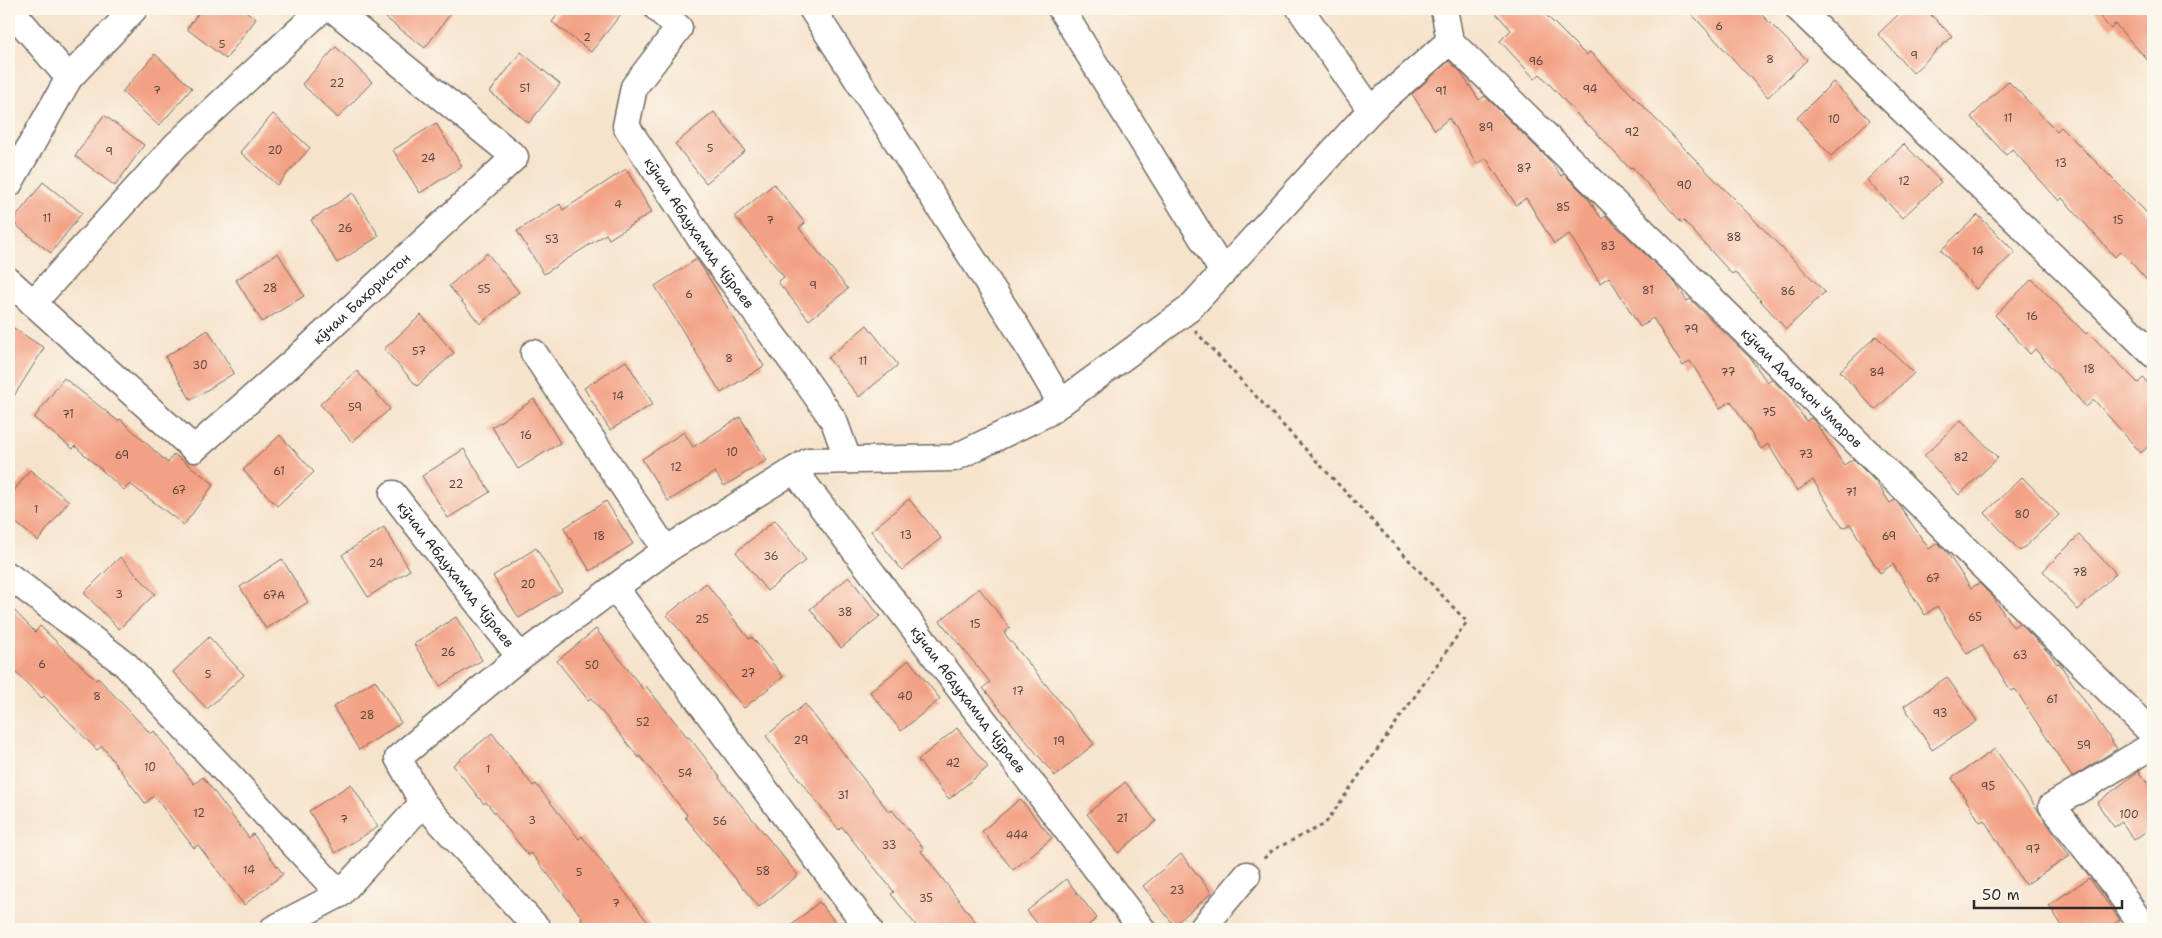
<svg xmlns="http://www.w3.org/2000/svg" width="2162" height="938" viewBox="0 0 2162 938" font-family="'Shantell Sans',sans-serif">
<style>
.building{fill:#f3a184}
.lines{fill:none;stroke-linecap:round;stroke-linejoin:round}
.minor-casing{stroke:#726b63;stroke-width:29}
.path{stroke:#726b63;stroke-width:3;stroke-dasharray:4 4;stroke-linecap:butt}
.minor{stroke:#fff;stroke-width:26}
.labels{text-anchor:middle;stroke-width:5;stroke-linejoin:round;paint-order:stroke}
.number-label{font-size:11px;fill:#5d4841}
.street-label{font-size:14px;fill:#2b2b2b;stroke:#fbf7ec}
</style>
<rect width="100%" height="100%" fill="#fbf7ec"/>
<filter id="ink" filterUnits="userSpaceOnUse"><feTurbulence type="fractalNoise" baseFrequency=".02" numOctaves="2"/><feDisplacementMap in="SourceGraphic" scale="10" xChannelSelector="R" yChannelSelector="G"/><feConvolveMatrix kernelMatrix="1 2 1 2 8 2 1 2 1" color-interpolation-filters="sRGB"/></filter>
<filter id="wash" filterUnits="userSpaceOnUse"><feTurbulence type="fractalNoise" baseFrequency=".0096" numOctaves="4" result="noise"/><feDisplacementMap in="SourceGraphic" scale="20" xChannelSelector="R" yChannelSelector="G"/><feGaussianBlur stdDeviation="1.12" result="paint"/><feColorMatrix in="noise" values="0 0 0 0 0 0 0 0 0 0 0 0 0 0 0 0 0 1.4 0 .05"/><feComposite in="paint" operator="in"/></filter>
<g filter="url(#wash)">
<rect width="100%" height="100%" fill="#f6e3cc"/>
<g id="blocks">
<!-- building -->
<path class="building" d="M201,9H243L256,19L226,59L187,29Z
M392,9H454L425,48L386,18Z
M562,9H625L591,52L552,22Z
M1492,9H1540L1586,55L1590,52L1825,292L1786,329L1735,272L1732,274L1684,221L1682,223L1632,167L1630,169L1589,125L1588,126L1540,74L1535,79L1500,41L1511,30Z
M1687,9H1756L1807,60L1768,97Z
M1904,9H1925L1952,36L1913,73L1878,34Z
M2093,9H2153V66L2115,24L2111,29Z
M336,47L372,82L338,118L302,84Z
M521,52L560,84L529,123L490,92Z
M155,54L192,88L159,126L122,92Z
M1449,61L1459,70L1479,100L1485,96L1551,162L1561,176L1564,174L1587,197L1602,219L1606,216L1676,284L1687,301L1690,299L1750,358L1767,382L1771,379L1790,397L1806,421L1811,418L1815,422L1844,465L1853,459L1876,482L1890,503L1895,500L1897,502L1929,549L1938,543L1946,551L1971,588L1979,583L1993,597L2013,627L2019,623L2050,654L2057,664L2059,663L2117,749L2072,777L2015,689L2011,691L1982,645L1967,654L1937,606L1925,615L1893,564L1880,573L1850,524L1843,528L1813,480L1797,491L1768,444L1761,449L1731,401L1720,408L1690,361L1683,366L1653,318L1640,327L1609,277L1600,283L1569,234L1554,244L1526,198L1516,205L1486,158L1477,164L1449,118L1435,130L1412,94Z
M2008,81L2057,131L2061,127L2153,219V287L2121,251L2115,257L2062,198L2059,201L2012,149L2006,155L1971,117Z
M1833,82L1870,120L1831,156L1797,118Z
M714,112L745,151L706,183L675,144Z
M273,114L310,148L277,185L240,152Z
M104,115L144,145L115,186L75,156Z
M436,123L462,166L420,193L393,150Z
M1904,144L1941,182L1902,218L1867,180Z
M626,169L652,212L609,239L606,234L544,274L517,231L560,204L563,210Z
M43,182L82,213L51,253L12,222Z
M774,184L805,223L799,228L848,289L809,320L778,282L784,277L735,216Z
M353,193L379,236L337,263L311,220Z
M1978,215L2015,252L1976,289L1941,250Z
M278,253L304,296L262,322L236,280Z
M487,253L519,292L480,324L449,286Z
M697,259L764,366L721,393L655,286Z
M2032,279L2086,334L2088,332L2138,383L2143,378L2153,388V442L2141,453L2094,400L2086,407L2035,349L2030,354L1995,315Z
M421,315L454,353L417,386L384,349Z
M9,325L44,348L9,404Z
M867,325L898,365L859,397L828,358Z
M208,330L234,373L191,400L165,357Z
M1876,336L1914,373L1875,410L1840,371Z
M626,361L653,404L610,430L584,388Z
M357,371L390,409L352,442L320,404Z
M64,378L118,421L120,419L168,463L174,454L214,484L184,525L130,484L124,490L75,446L73,449L34,418Z
M534,399L560,443L518,469L492,427Z
M740,417L767,460L724,486L715,472L668,501L642,459L684,432L693,447Z
M1961,420L1998,458L1959,495L1924,456Z
M280,435L314,472L277,506L243,470Z
M464,449L490,492L448,518L422,476Z
M30,470L69,501L38,541L9,517V497Z
M2022,477L2059,515L2020,551L1985,513Z
M909,499L941,538L902,570L871,531Z
M606,501L633,544L590,571L564,528Z
M775,520L806,560L767,591L736,552Z
M384,527L410,570L368,597L342,555Z
M2079,535L2116,573L2078,610L2043,571Z
M536,548L562,591L519,618L493,576Z
M120,557L155,594L119,629L84,593Z
M282,559L308,602L266,629L240,587Z
M849,577L880,616L841,648L810,609Z
M706,583L749,639L752,637L783,677L744,708L667,615Z
M979,588L1010,628L1004,633L1094,744L1055,776L983,688L990,682L940,621Z
M9,605L35,632L40,626L96,680L98,678L151,734L154,731L194,784L203,777L249,838L253,834L283,874L244,905L198,845L194,848L154,796L145,803L102,746L97,750L44,696L42,698L9,666Z
M456,617L482,660L440,686L414,644Z
M596,629L643,689L646,686L688,738L689,737L720,777L719,778L798,875L759,907L685,817L687,815L640,756L639,758L591,698L588,700L557,661Z
M209,637L244,675L207,709L173,672Z
M909,660L940,699L901,731L870,692Z
M1947,677L1977,721L1932,750L1904,706Z
M375,680L401,723L359,750L333,707Z
M805,704L889,812L892,810L924,849L921,851L981,929H919L891,894L894,892L842,827L839,830L808,791L766,736Z
M957,728L988,767L949,799L918,760Z
M492,733L533,786L536,784L579,839L582,836L653,929H589L581,919L582,917L531,853L528,855L486,802L484,804L453,765Z
M1995,749L2070,856L2025,885L1984,820L1980,822L1952,778Z
M2140,770V774L2153,791V826L2134,840L2122,822L2114,827L2097,803Z
M1125,782L1156,821L1118,853L1087,814Z
M351,784L378,827L335,853L309,811Z
M1020,799L1052,838L1013,870L982,831Z
M1181,854L1212,893L1174,925L1143,886Z
M2089,878L2120,920L2106,929H2064L2049,905Z
M1066,879L1097,918L1084,929H1042L1027,911Z
M819,902L841,929H787Z"/>
</g>
</g>
<g filter="url(#ink)">
<use href="#blocks" fill-opacity="0" stroke="#726b63" stroke-width="1"/>
<g class="lines">
<!-- minor casing -->
<g class="minor-casing">
<g id="minor">
<path d="M10,9L69,78"/>
<path id="s1" d="M658,9L679,28L634,87L626,126L704,244L792,361L834,421L848,460"/>
<path d="M812,9L1016,326L1061,403"/>
<path d="M1061,9L1223,272"/>
<path d="M1300,9L1371,110"/>
<path d="M1444,9L1450,41"/>
<path d="M1799,9L2153,354"/>
<path id="s2" d="M1450,41L2153,734"/>
<path d="M9,184L69,78L134,9"/>
<path id="s3" d="M9,281L194,449L293,362L515,157L333,9"/>
<path d="M33,303L176,145L322,9"/>
<path d="M534,353L666,550"/>
<path id="s4" d="M794,470L1142,929"/>
<path id="s5" d="M393,494L520,657"/>
<path d="M9,576L125,664L340,894"/>
<path d="M615,588L869,929"/>
<path d="M423,803L538,929"/>
<path d="M273,929L340,894L423,803L398,758L520,657L666,550L809,461L954,458L1047,413L1189,309L1371,110L1450,41"/>
<path d="M1202,929L1247,875"/>
<path d="M2145,929L2115,886L2052,806L2153,745"/>
</g>
</g>
<!-- path -->
<path class="path" d="M1195,331L1467,622L1325,824L1273,850L1262,860"/>
<!-- minor -->
<use href="#minor" class="minor"/>
</g>
</g>
<g class="labels">
<!-- number labels -->
<g class="number-label">
<text x="1719" y="30">6</text>
<text x="587" y="41">2</text>
<text x="222" y="48">5</text>
<text x="1914" y="59">9</text>
<text x="1770" y="63">8</text>
<text x="1536" y="65">96</text>
<text x="337" y="87">22</text>
<text x="525" y="92">51</text>
<text x="1590" y="93">94</text>
<text x="157" y="94">7</text>
<text x="1441" y="95">91</text>
<text x="2008" y="122">11</text>
<text x="1834" y="123">10</text>
<text x="1486" y="131">89</text>
<text x="1632" y="136">92</text>
<text x="710" y="152">5</text>
<text x="275" y="154">20</text>
<text x="109" y="155">9</text>
<text x="428" y="162">24</text>
<text x="2061" y="167">13</text>
<text x="1524" y="172">87</text>
<text x="1904" y="185">12</text>
<text x="1684" y="189">90</text>
<text x="618" y="208">4</text>
<text x="1563" y="211">85</text>
<text x="47" y="222">11</text>
<text x="770" y="224">7</text>
<text x="2118" y="224">15</text>
<text x="345" y="232">26</text>
<text x="1734" y="241">88</text>
<text x="552" y="243">53</text>
<text x="1608" y="250">83</text>
<text x="1978" y="255">14</text>
<text x="813" y="289">9</text>
<text x="270" y="292">28</text>
<text x="484" y="293">55</text>
<text x="1648" y="294">81</text>
<text x="1788" y="295">86</text>
<text x="689" y="298">6</text>
<text x="2032" y="320">16</text>
<text x="1691" y="333">79</text>
<text x="419" y="355">57</text>
<text x="729" y="362">8</text>
<text x="863" y="365">11</text>
<text x="200" y="369">30</text>
<text x="2089" y="373">18</text>
<text x="1728" y="376">77</text>
<text x="1877" y="376">84</text>
<text x="618" y="400">14</text>
<text x="355" y="411">59</text>
<text x="1769" y="416">75</text>
<text x="68" y="418">71</text>
<text x="526" y="439">16</text>
<text x="732" y="456">10</text>
<text x="1806" y="458">73</text>
<text x="122" y="459">69</text>
<text x="1961" y="461">82</text>
<text x="676" y="471">12</text>
<text x="279" y="475">61</text>
<text x="456" y="488">22</text>
<text x="179" y="494">67</text>
<text x="1851" y="496">71</text>
<text x="36" y="513">1</text>
<text x="2022" y="518">80</text>
<text x="906" y="539">13</text>
<text x="599" y="540">18</text>
<text x="1889" y="540">69</text>
<text x="771" y="560">36</text>
<text x="376" y="567">24</text>
<text x="2080" y="576">78</text>
<text x="1933" y="582">67</text>
<text x="528" y="588">20</text>
<text x="119" y="598">3</text>
<text x="274" y="599">67А</text>
<text x="845" y="616">38</text>
<text x="1975" y="621">65</text>
<text x="702" y="623">25</text>
<text x="975" y="628">15</text>
<text x="448" y="656">26</text>
<text x="2020" y="659">63</text>
<text x="42" y="668">6</text>
<text x="592" y="669">50</text>
<text x="748" y="677">27</text>
<text x="208" y="678">5</text>
<text x="1018" y="695">17</text>
<text x="97" y="700">8</text>
<text x="905" y="700">40</text>
<text x="2052" y="703">61</text>
<text x="1940" y="717">93</text>
<text x="367" y="719">28</text>
<text x="643" y="726">52</text>
<text x="801" y="744">29</text>
<text x="1059" y="745">19</text>
<text x="2084" y="749">59</text>
<text x="953" y="767">42</text>
<text x="150" y="771">10</text>
<text x="488" y="773">1</text>
<text x="685" y="777">54</text>
<text x="1988" y="790">95</text>
<text x="843" y="799">31</text>
<text x="199" y="817">12</text>
<text x="2129" y="818">100</text>
<text x="1122" y="822">21</text>
<text x="344" y="823">7</text>
<text x="532" y="824">3</text>
<text x="720" y="825">56</text>
<text x="1017" y="839">444</text>
<text x="889" y="849">33</text>
<text x="2033" y="853">97</text>
<text x="249" y="874">14</text>
<text x="763" y="875">58</text>
<text x="579" y="876">5</text>
<text x="1177" y="894">23</text>
<text x="926" y="902">35</text>
<text x="616" y="907">7</text>
</g>
<!-- street labels -->
<g class="street-label">
<text dy="5" stroke="none"><textPath href="#s1" startOffset="272">кӯчаи Абдуҳамид Ҷӯраев</textPath></text>
<text dy="5" stroke="none"><textPath href="#s3" startOffset="475">кӯчаи Баҳористон</textPath></text>
<text dy="5" stroke="none"><textPath href="#s2" startOffset="494">кӯчаи Дадоҷон Умаров</textPath></text>
<text dy="5" stroke="none"><textPath href="#s5" startOffset="102">кӯчаи Абдуҳамид Ҷӯраев</textPath></text>
<text dy="5" stroke="none"><textPath href="#s4" startOffset="288">кӯчаи Абдуҳамид Ҷӯраев</textPath></text>
</g>
</g>
<!-- margin -->
<rect width="2162" height="938" fill="none" stroke="#fbf7ec" stroke-width="30"/>
<!-- scale -->
<path d="M1974 900v8h148v-8" fill="none" stroke="#2b2b2b" stroke-width="2.5"/>
<text x="1982" y="900" font-size="15" fill="#2b2b2b" stroke="#fbf7ec" stroke-width="4" paint-order="stroke">50 m</text>
</svg>
